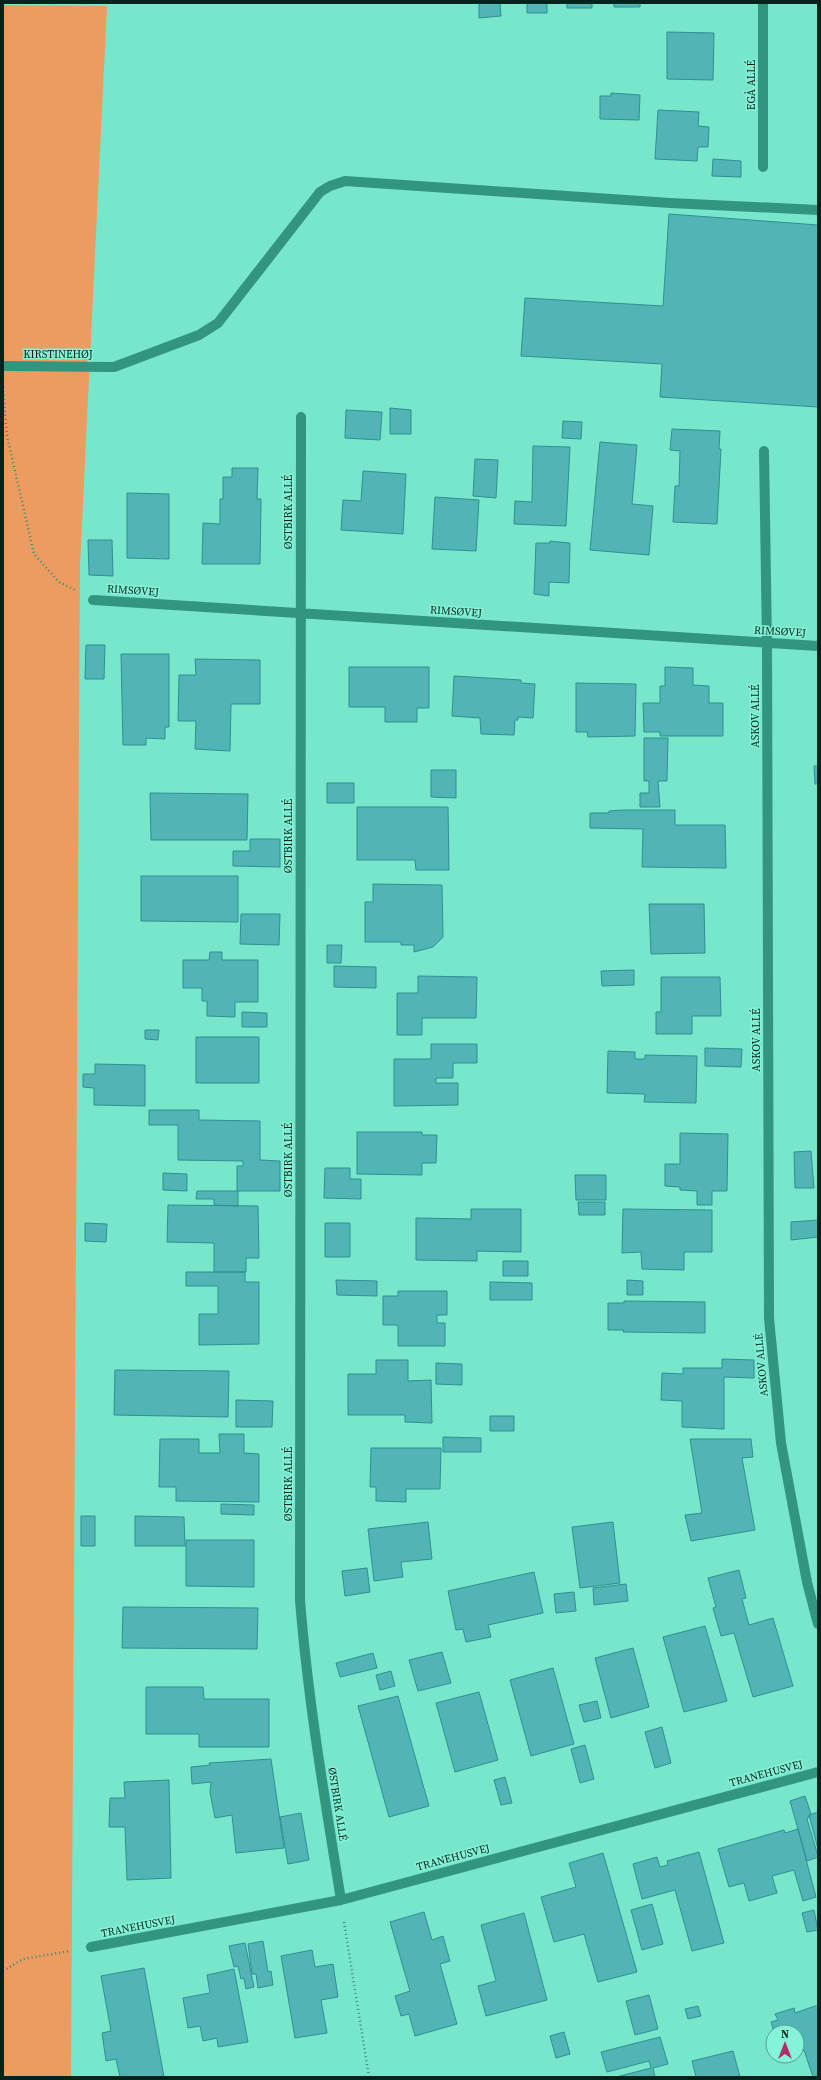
<svg xmlns="http://www.w3.org/2000/svg" width="821" height="2080" viewBox="0 0 821 2080" font-family="'Source Serif 4',serif">
<style>
.park{fill:#ed9c61}
.building{fill:#51b4b5;stroke:#2f9091}
.lines{fill:none;stroke-linecap:round;stroke-linejoin:round}
.path{stroke:#3e8977;stroke-width:2.5;stroke-dasharray:1 3;stroke-linecap:butt}
.minor{stroke:#329580;stroke-width:10}
.labels{text-anchor:middle;stroke-width:3;stroke-linejoin:round;paint-order:stroke}
.street-label{font-size:11px;fill:#00241c;stroke:#84f3d8}
</style>
<rect width="100%" height="100%" fill="#77e6cb"/>
<!-- park -->
<path class="park" d="M3,5L107,6L80,565L71,2077H3Z"/>
<!-- building -->
<path class="building" d="M479,3H500L501,16L479,18Z
M527,3H547V13H527Z
M567,3H592V8H567Z
M614,3H640V7H614Z
M667,32L714,33L713,80L667,79Z
M611,93L640,95L639,120L600,119V96H611Z
M658,110L699,112L698,126L709,127L708,147H698L697,161L655,159Z
M713,159L741,161V177L712,176Z
M669,214L818,225V407L660,397L662,364L521,356L525,298L663,306Z
M390,408L411,410V434H390Z
M346,410L382,412L380,440L345,438Z
M563,421L582,422L581,439L562,438Z
M672,429L720,431L719,449H721L717,524L673,522L675,486H679L680,451L670,450Z
M600,442L637,445L632,504L653,506L649,555L590,550Z
M533,446L570,447L566,526L514,524L515,501L532,502Z
M475,459L498,460L496,498L473,496Z
M232,468H258L257,499H261L260,564H202L203,523L220,524V499H223V477H232Z
M363,471L406,474L403,534L341,530L343,500L361,501Z
M127,493L169,494V559L127,558Z
M435,497L479,500L476,551L432,549Z
M88,540H112L113,576L89,575Z
M550,541L570,543L569,583L549,582V596L534,594L536,543H550Z
M86,645H105L104,679H85Z
M121,654H169V727H165V739L146,738V745H123Z
M195,659L260,660V704H231L230,751L195,749L196,721H178L179,675H196Z
M349,667H429V708H417V722H385V707H349Z
M665,667L693,668V685L709,686V703H723V736H660V732H644L643,703H660V686H665Z
M454,676L521,680V683L535,684L533,718L518,717V720H515L514,735L481,734L480,718L452,716Z
M576,683L636,684L635,736L588,737L587,732H576Z
M644,738H668L667,781H658L660,807H640V793H649V781H644Z
M814,766H818V784H815Z
M431,770H456V798L431,797Z
M327,783H354V803H327Z
M150,793L248,794L247,840H151Z
M357,807H448L449,870H416L415,860H357Z
M624,810H675V825H725L726,868L642,867L643,829L590,828V813H609V811Z
M250,839H280V867L233,866V851H250Z
M141,876H238V922L141,921Z
M373,884L442,885L443,937L433,947L414,952V945H401V942H365V902H373Z
M649,904H704L705,953L651,954Z
M241,914H280L279,945L240,944Z
M327,945H342L341,963H327Z
M210,952H222V960H258V1002H235V1017L207,1016V1001H202V988H183V960H209Z
M334,966L376,967V988L334,987Z
M634,970V985L602,986L601,971Z
M418,976L477,977L476,1018H422V1035H397V993H418Z
M661,977H720L721,1016H692V1034H656V1012H661Z
M242,1012L267,1013V1027H242Z
M145,1030H159L158,1040L145,1039Z
M196,1037H259V1083H196Z
M431,1044H477V1063H453V1078H436V1083H458V1105L394,1106V1059H431Z
M705,1048L742,1049L741,1067L705,1066Z
M608,1051L635,1052V1059H645V1055L697,1056L696,1103L644,1102L645,1094L607,1093Z
M95,1064L145,1065V1106L94,1105V1088L83,1087V1074H95Z
M149,1110H199V1120L260,1121V1160L280,1161V1191H237V1166H243V1161L178,1160V1125H149Z
M357,1132H422V1135H437L436,1163H422V1175L357,1174Z
M680,1133L728,1134L727,1191H712V1205H697V1191L680,1190V1187L665,1186V1164H680Z
M811,1151L814,1188H795L794,1152Z
M325,1168H350V1179H361V1199L324,1198Z
M163,1173L187,1174V1191L163,1190Z
M575,1175H606V1200H576Z
M197,1191H238V1206L214,1205V1199H196Z
M578,1202H605V1215H579Z
M168,1205L258,1206L259,1258H246V1272H214V1243L167,1242Z
M471,1209H521V1252L477,1251V1261L416,1260V1218L471,1219Z
M623,1209L712,1210V1252H684V1270L642,1269L641,1252L622,1253Z
M818,1220V1237L791,1240V1222Z
M85,1223L107,1224L106,1242L85,1241Z
M325,1223H350V1257H325Z
M503,1261H528V1276H503Z
M186,1272H245V1282H259V1344L199,1345V1314H218V1286H186Z
M336,1280L377,1281V1296L337,1295Z
M627,1280L643,1281V1295H627Z
M490,1282L532,1283V1300H490Z
M398,1291H447V1315H437V1323H445V1346H398V1325H383V1296H398Z
M624,1301L705,1302V1333L623,1332L624,1330H608V1303H624Z
M722,1359L754,1360V1378L724,1377V1429L682,1427V1401L661,1400L662,1373L683,1374V1368H722Z
M376,1360H408V1381L431,1380L432,1423L405,1422V1415H348V1374H376Z
M436,1363L462,1364V1385L436,1384Z
M115,1370L229,1371L228,1417L114,1415Z
M236,1400L273,1401L272,1427H236Z
M490,1416H514V1431H490Z
M219,1434H244V1453L259,1454V1502L176,1501V1487H159L160,1439H199V1453H220Z
M443,1437L481,1438V1452H443Z
M690,1439H751L753,1457L742,1458L755,1530L691,1541L685,1515L702,1513Z
M371,1448H441L440,1489H406V1502L376,1501V1487H370Z
M221,1504L254,1505V1515L221,1514Z
M81,1516H95V1546H81Z
M135,1516L184,1517L185,1546H135Z
M428,1522L432,1559L401,1562L403,1577L374,1581L368,1529Z
M613,1522L620,1583L580,1588L572,1527Z
M186,1540H254V1587L186,1586Z
M367,1568L370,1592L345,1596L342,1571Z
M739,1570L746,1598L742,1599L749,1625L773,1618L793,1686L753,1697L734,1633L721,1636L713,1608L716,1607L708,1578Z
M534,1572L543,1613L488,1625L491,1637L466,1642L463,1629L456,1630L448,1591Z
M626,1584L628,1601L594,1605L593,1588Z
M574,1592L576,1611L556,1613L554,1594Z
M123,1607L258,1608L257,1649L122,1648Z
M705,1626L727,1701L684,1712L663,1637Z
M633,1648L649,1707L611,1718L595,1658Z
M442,1652L451,1683L418,1691L409,1660Z
M373,1653L377,1668L340,1677L336,1663Z
M553,1668L574,1744L531,1756L510,1680Z
M391,1671L395,1686L380,1690L376,1675Z
M146,1687H203L204,1699H269V1747H199V1734H146Z
M479,1692L498,1760L455,1772L436,1703Z
M398,1696L429,1806L389,1817L358,1706Z
M597,1701L601,1718L584,1722L579,1705Z
M662,1727L671,1763L655,1768L645,1732Z
M585,1745L594,1779L580,1783L571,1749Z
M271,1759L284,1848L236,1853L232,1815L215,1818L210,1792L211,1782L192,1784L191,1767L210,1765L209,1763Z
M505,1777L512,1803L501,1805L494,1780Z
M169,1780L171,1878L127,1880L125,1827H109L110,1798H125L124,1782Z
M805,1796L811,1814L807,1819L818,1856V1857L807,1861L790,1801Z
M818,1812V1849L809,1815Z
M301,1813L309,1860L288,1864L280,1817Z
M798,1829L816,1897L803,1901L794,1870L772,1876L777,1893L749,1901L744,1883L729,1887L718,1849L784,1830L785,1833Z
M699,1852L724,1943L692,1951L675,1890L642,1899L633,1864L657,1857L660,1867L668,1865L667,1861Z
M603,1853L637,1972L598,1982L584,1934L554,1942L541,1897L576,1887L569,1863Z
M652,1904L663,1944L642,1950L631,1910Z
M814,1910L818,1930L807,1932L802,1913Z
M424,1912L432,1940L443,1936L450,1961L440,1964L457,2024L415,2036L409,2014L401,2016L395,1996L410,1991L390,1922Z
M524,1913L547,2000L486,2016L478,1986L496,1981L481,1925Z
M263,1941L268,1972L271,1971L273,1985L258,1988L256,1974H252L248,1944Z
M245,1943L254,1987L246,1989L244,1978L241,1979L238,1966L234,1967L229,1946Z
M312,1950L315,1967L333,1964L338,1997L321,2000L327,2033L295,2038L281,1956Z
M144,1968L164,2077H120L116,2059L106,2061L102,2033L111,2031L101,1976Z
M234,1969L248,2042L218,2047L217,2038L203,2041L200,2026L188,2028L183,1998L210,1993L207,1975Z
M649,1995L658,2029L635,2035L626,2001Z
M818,2005V2077H813L804,2050L797,2052V2032H774L771,2022L778,2020L775,2014L794,2008L795,2013Z
M698,2006L701,2016L688,2019L685,2009Z
M564,2032L570,2054L556,2058L550,2036Z
M660,2037L668,2064L653,2068L655,2077H616L651,2068L649,2061L607,2072L601,2052Z
M733,2051L740,2077H696L692,2061Z"/>
<g class="lines">
<!-- path -->
<path class="path" d="M3,387L7,436L34,554L59,582L75,590
M344,1922L369,2077
M3,1971L23,1959L70,1951"/>
<!-- minor -->
<path class="minor" d="M763,167V3
M3,366L114,367L199,335L218,323L320,192L330,186L345,181L670,203L818,210
M301,417L300,1600C308,1701 325,1800 341,1900
M764,451L767,643L769,1318L781,1443L807,1582L818,1624
M93,600L818,646
M91,1947L341,1900L818,1772"/>
</g>
<g class="labels">
<!-- street labels -->
<g class="street-label">
<text transform="translate(751 85) rotate(-90)" y="4">EGÅ ALLÉ</text>
<text x="58" y="358">KIRSTINEHØJ</text>
<text transform="translate(288 512) rotate(-90)" y="4">ØSTBIRK ALLÉ</text>
<text transform="translate(133 590) rotate(4)" y="4">RIMSØVEJ</text>
<text transform="translate(456 611) rotate(4)" y="4">RIMSØVEJ</text>
<text transform="translate(780 631) rotate(3)" y="4">RIMSØVEJ</text>
<text transform="translate(755 716) rotate(-90)" y="4">ASKOV ALLÉ</text>
<text transform="translate(288 836) rotate(-90)" y="4">ØSTBIRK ALLÉ</text>
<text transform="translate(756 1040) rotate(-90)" y="4">ASKOV ALLÉ</text>
<text transform="translate(288 1160) rotate(-90)" y="4">ØSTBIRK ALLÉ</text>
<text transform="translate(761 1365) rotate(-95)" y="4">ASKOV ALLÉ</text>
<text transform="translate(288 1484) rotate(-90)" y="4">ØSTBIRK ALLÉ</text>
<text transform="translate(766 1773) rotate(-15)" y="4">TRANEHUSVEJ</text>
<text transform="translate(338 1804) rotate(81)" y="4">ØSTBIRK ALLÉ</text>
<text transform="translate(453 1857) rotate(-15)" y="4">TRANEHUSVEJ</text>
<text transform="translate(138 1926) rotate(-11)" y="4">TRANEHUSVEJ</text>
</g>
</g>
<!-- border -->
<rect width="821" height="2080" fill="none" stroke="#00241c" stroke-width="8"/>
<!-- north arrow -->
<g transform="translate(785 2044)"><circle r="19" fill="#84f3d8" stroke="#4fa08d"/>
<path d="M0-3L7 15L0 10L-7 15Z" fill="#b22b6d"/>
<text y="-6" font-size="11" font-weight="bold" text-anchor="middle" fill="#00241c">N</text>
</g>
</svg>
